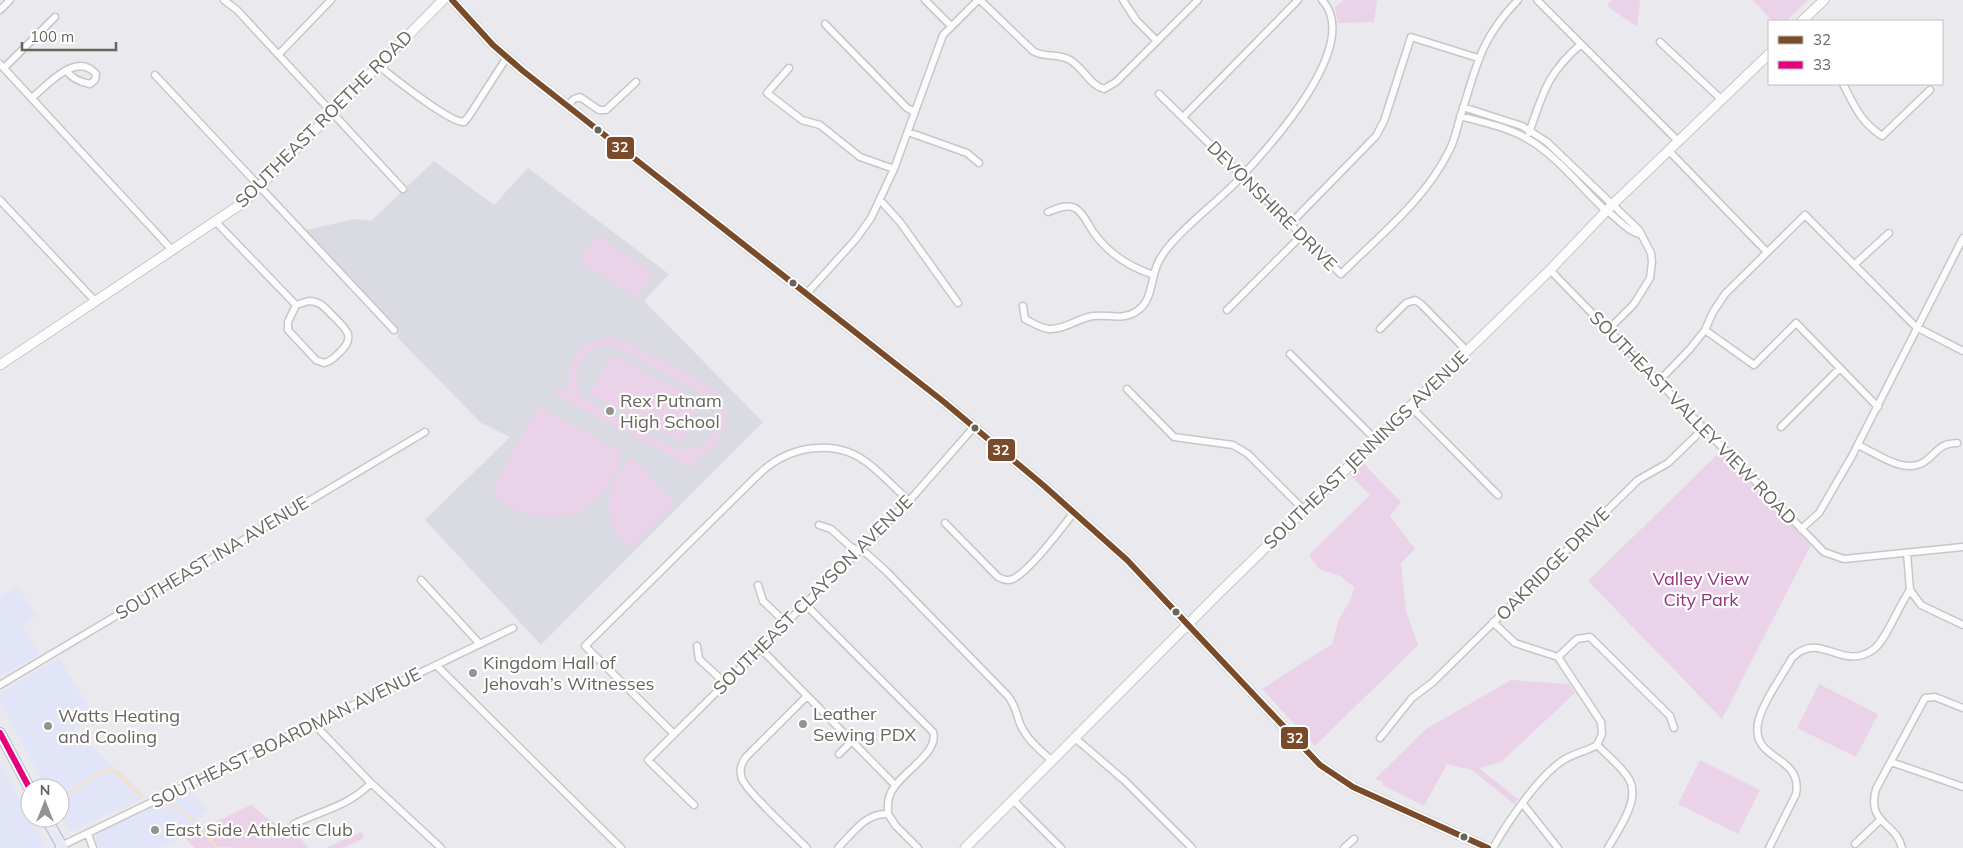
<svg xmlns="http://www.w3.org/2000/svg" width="1963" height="848" viewBox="0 0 1963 848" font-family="Mulish,sans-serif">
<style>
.commercial{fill:#e2e4f7}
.education{fill:#dadbe2}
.green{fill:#ead2e8;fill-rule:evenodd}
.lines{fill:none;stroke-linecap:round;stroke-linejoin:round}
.stream{stroke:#f8e0bd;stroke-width:2}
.street-casing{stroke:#c7c7c7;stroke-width:9}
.secondary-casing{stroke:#c8c7c7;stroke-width:11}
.primary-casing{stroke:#b4b8d8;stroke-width:12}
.street{stroke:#fcfcfc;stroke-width:6}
.secondary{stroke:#fcfcfc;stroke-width:9}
.primary{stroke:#e9e9f3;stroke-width:10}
.bus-1-casing{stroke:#fff;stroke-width:10}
.bus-2-casing{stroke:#fff;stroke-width:10}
.bus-1{stroke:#7a4b2a;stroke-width:6}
.bus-2{stroke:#e5007d;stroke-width:6}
.bus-dot{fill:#68655d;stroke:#fff;stroke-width:2}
.poi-dot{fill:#959390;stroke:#fff;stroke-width:2}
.labels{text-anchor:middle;stroke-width:4.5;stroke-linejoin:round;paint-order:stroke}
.street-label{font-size:18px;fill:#68655d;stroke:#fff}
.poi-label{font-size:18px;fill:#68655d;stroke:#fff;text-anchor:start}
.park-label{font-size:18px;fill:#94307e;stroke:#fff}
.line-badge{stroke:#fff;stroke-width:2}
.badge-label{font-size:14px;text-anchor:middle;font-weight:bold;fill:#fff}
</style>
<rect width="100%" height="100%" fill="#e9e9ee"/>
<!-- commercial -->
<path class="commercial" d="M17,585L36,616L22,624L39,654L0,676V597Z
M59,658L95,717L73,729L146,797L70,832L60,814V788H46L0,702V693Z
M0,764L2,768L45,846L40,848H0Z
M188,790L208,810L195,824L199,829L160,848H99L95,838L97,834Z"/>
<!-- education -->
<path class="education" d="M434,161L494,205L528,168L669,274L644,301L763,422L541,645L425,520L510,437L481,423L397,337L399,331L306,230L356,219L371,221Z"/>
<!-- green -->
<path class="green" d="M1344,0H1377L1374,22L1338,23L1335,7Z
M1612,0H1640L1637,27L1607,6Z
M1753,0H1808L1786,21H1772Z
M597,235L654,273L637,298L580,260Z
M613,338L626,343C647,354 699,376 714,391C724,402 728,417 723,431C719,445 707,454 693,458L697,461L693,468L554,394L558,387L571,393C562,363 581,337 613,338ZM611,346L622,350L709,398C729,423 707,456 676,449L584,399C566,375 582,345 611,346Z
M611,354L703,402L681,443L590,394Z
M543,409L622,452L623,456C616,469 609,488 598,499C581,516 548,523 526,514C515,511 505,502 496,497L493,489L535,411Z
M1720,452L1811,545L1722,719L1588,581Z
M631,457L673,500V505L630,548C599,523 604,482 631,457Z
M1363,463L1401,502L1390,516L1415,549L1401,563L1406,611L1418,645L1315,746L1262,689L1332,644L1339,619L1351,599L1354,587L1340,576L1319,569L1309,555L1370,495L1350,475Z
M1511,680L1569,684L1575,693L1501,762L1479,768L1518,799L1514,804L1472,770L1447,764L1424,806L1382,785L1383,782L1375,779L1426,729Z
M1819,684L1878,714L1856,757L1797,728Z
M1700,760L1760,790L1738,834L1678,804Z
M251,805C260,812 281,831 293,828L308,848H195L184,837Z
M361,832L364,838L343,848H326Z"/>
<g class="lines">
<!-- stream -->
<path class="stream" d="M60,797L102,772L111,770L119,774L142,797
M166,802L185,813L201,826L211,842L218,848H233"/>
<!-- street casing -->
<g class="street-casing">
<path id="street" d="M224,0L237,10L403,189
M925,0L950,25
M980,0L1033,51C1044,58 1056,53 1068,59C1082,65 1089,85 1104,89L1116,82L1198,0
M1123,0L1136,20L1157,41
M1537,0L1679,142
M0,10L10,0
M825,24L907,108L915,112
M1660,42L1722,100
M279,54L331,0
M0,64L173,251
M378,65C391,76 450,123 464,122L469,116L507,57
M4,68L55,17
M789,68L767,93L802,120L820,125L860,157L894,169
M155,75L394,330
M1843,84C1855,107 1860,121 1882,136L1930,90
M1159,94L1341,274C1379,236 1425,200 1449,151C1455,140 1457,127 1461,115C1477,65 1480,39 1518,0
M32,98C48,84 77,51 96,74L95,80L90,84C80,82 72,79 67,71
M567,106L574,99L580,97L599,110H606L636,82
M1463,107L1522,126L1547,142L1639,230L1651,253L1652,262L1650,278L1634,304L1607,331
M1460,116C1483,122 1506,127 1526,138C1555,154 1579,185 1603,208C1615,215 1627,232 1640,234
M1183,117L1298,0
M908,132L967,153L979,163
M1529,133C1543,93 1547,74 1580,45
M1669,151L1766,251
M0,200L96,302
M880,200L900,222L958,303
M1048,212C1056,209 1066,204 1075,208C1084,213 1088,225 1094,233C1109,254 1129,267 1154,275
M216,222L296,305
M1290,224L1376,136L1384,121L1411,37L1478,58
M1855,264L1889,233
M1550,270L1824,552L1844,559L1963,547
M802,290L809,291L856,239L871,218L894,169L943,35L978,0
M309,301C320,301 325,308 332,315C345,328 357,336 340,352C334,358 331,361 324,363L316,360L288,330V322L296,305Z
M1023,306L1025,319C1033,323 1040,328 1049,329C1065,330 1078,318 1093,316C1108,314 1123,321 1137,311C1150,302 1150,289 1154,275C1156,265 1163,253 1170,245C1191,220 1219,201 1241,177C1271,145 1363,44 1322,0
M1227,310L1301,236
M1380,329L1406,303L1415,300L1421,304L1467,351
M1705,330L1754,365L1796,323L1878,407
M1290,354L1376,440
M1658,382L1689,350L1705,330L1713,312L1725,294L1805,215L1916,327L1963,351
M1127,389L1174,437L1233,445L1248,454L1304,510
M1410,406L1498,495
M1781,427L1840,368
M1858,445C1876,453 1904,475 1924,462C1939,452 1937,444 1957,443
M945,523L998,577C1003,580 1008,581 1013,579C1030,571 1062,528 1074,512
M819,525L831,529L851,547L866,553L886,571L1008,696C1015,705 1016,712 1019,721C1024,737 1040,750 1052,761
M1801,529L1819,513L1852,456L1963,238
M1907,553L1910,590L1921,605L1963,625
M421,580L479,643
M758,585L763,601L786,623
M805,604L933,732C940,754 897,774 890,795C887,801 888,808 888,814
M697,646L699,659L725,683
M760,648L895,785
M1558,657L1577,639L1590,637L1670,716L1674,728
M436,665L621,848
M0,685L425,432
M314,724L371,783L441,848
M674,734L585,646L760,473C789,446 836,437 869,464C883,475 896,489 909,501
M1075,738L1125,781L1192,848
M1380,738L1412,698L1433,682L1638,480L1668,463L1703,429
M1597,745C1607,755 1622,767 1629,779C1641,800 1618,830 1608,848
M839,754L852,741
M1891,762L1963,787
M1013,800L1061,848
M1523,804L1558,848
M694,805L648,760L909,501L974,427
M888,814L896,826L918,848
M294,824C321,811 349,806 371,783
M88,834L93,848
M1855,844L1880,820
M59,847L513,628
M807,848C794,835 747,792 742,779C739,770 741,764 746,757L807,696
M838,848C852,834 866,812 888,814
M1344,848L1354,839
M1493,848C1507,823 1538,777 1562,761C1573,753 1586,752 1597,745L1602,734L1601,722L1558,657L1515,643L1493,622
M1769,848L1796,794C1803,754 1751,762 1758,723C1762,703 1782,676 1792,658C1820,629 1842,673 1874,649C1886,640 1899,605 1910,590
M1902,848C1896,822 1866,824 1876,789L1925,698L1935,697L1963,708"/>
</g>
<!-- secondary casing -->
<g class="secondary-casing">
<path id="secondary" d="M452,0L493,45L523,71L944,402L1043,485L1127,560L1320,765L1353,787L1488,848
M1802,21L1824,0
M0,365L244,202L443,0
M965,848L1218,594L1550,270L1612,205L1769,54"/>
</g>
<!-- primary casing -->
<g class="primary-casing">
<path id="primary" d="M0,733L30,789
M46,818L63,848"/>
</g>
<!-- street -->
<use href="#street" class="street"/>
<!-- secondary -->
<use href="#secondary" class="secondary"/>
<!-- primary -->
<use href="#primary" class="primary"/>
<!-- bus-1 casing -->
<g class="bus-1-casing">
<path id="bus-1" d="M452,0L493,45L523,71L944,402L1043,485L1127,560L1320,765L1353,787L1488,848"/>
</g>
<!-- bus-2 casing -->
<g class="bus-2-casing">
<path id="bus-2" d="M0,733L30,789"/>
</g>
<!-- bus-1 -->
<use href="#bus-1" class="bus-1"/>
<!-- bus-2 -->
<use href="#bus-2" class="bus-2"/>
</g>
<!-- markers -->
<g class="bus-dot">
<circle cx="598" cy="130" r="4.5"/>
<circle cx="793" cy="283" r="4.5"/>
<circle cx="975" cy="428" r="4.5"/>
<circle cx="1176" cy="612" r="4.5"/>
<circle cx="1464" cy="837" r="4.5"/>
</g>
<g class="poi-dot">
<circle cx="610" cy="411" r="5"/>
<circle cx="473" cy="673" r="5"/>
<circle cx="803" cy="724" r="5"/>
<circle cx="48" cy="726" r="5"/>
<circle cx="155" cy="830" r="5"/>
</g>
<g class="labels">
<!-- street labels -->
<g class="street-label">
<text transform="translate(324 119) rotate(-45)" y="6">SOUTHEAST ROETHE ROAD</text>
<text transform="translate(1272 206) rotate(45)" y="6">DEVONSHIRE DRIVE</text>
<text transform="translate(1693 418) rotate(46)" y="6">SOUTHEAST VALLEY VIEW ROAD</text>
<text transform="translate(1366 450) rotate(-44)" y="6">SOUTHEAST JENNINGS AVENUE</text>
<text transform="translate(212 558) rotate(-31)" y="6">SOUTHEAST INA AVENUE</text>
<text transform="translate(1553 564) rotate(-45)" y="6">OAKRIDGE DRIVE</text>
<text transform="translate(813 595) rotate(-45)" y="6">SOUTHEAST CLAYSON AVENUE</text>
<text transform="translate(286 738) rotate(-26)" y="6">SOUTHEAST BOARDMAN AVENUE</text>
</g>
<!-- poi labels -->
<g class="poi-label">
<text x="620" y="407">Rex Putnam<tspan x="620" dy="21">High School</tspan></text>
<text x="483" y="669">Kingdom Hall of<tspan x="483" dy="21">Jehovah’s Witnesses</tspan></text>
<text x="813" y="720">Leather<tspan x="813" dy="21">Sewing PDX</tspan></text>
<text x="58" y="722">Watts Heating<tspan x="58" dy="21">and Cooling</tspan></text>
<text x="165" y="836">East Side Athletic Club</text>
</g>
<!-- park labels -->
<g class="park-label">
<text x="1701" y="585">Valley View<tspan x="1701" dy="21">City Park</tspan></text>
</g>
</g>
<g class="line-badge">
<rect x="606" y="136" width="29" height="24" rx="5" fill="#7a4b2a"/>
<rect x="987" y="438" width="29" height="24" rx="5" fill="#7a4b2a"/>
<rect x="1280" y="726" width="29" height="24" rx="5" fill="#7a4b2a"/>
</g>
<g class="badge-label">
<text x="620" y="152">32</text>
<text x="1001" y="455">32</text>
<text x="1295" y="743">32</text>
</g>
<!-- legend -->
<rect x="1768" y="20" width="175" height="65" fill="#ffffff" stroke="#c3c1be"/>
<rect x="1778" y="36" width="25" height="8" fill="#7a4b2a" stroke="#c3c1be"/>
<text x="1813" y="45" font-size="15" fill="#68655d">32</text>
<rect x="1778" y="61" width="25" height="8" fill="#e5007d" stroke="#c3c1be"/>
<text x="1813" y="70" font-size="15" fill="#68655d">33</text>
<!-- north arrow -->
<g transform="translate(45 803)"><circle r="24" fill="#ffffff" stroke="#c3c1be"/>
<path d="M0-4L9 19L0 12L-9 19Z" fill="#959390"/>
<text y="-8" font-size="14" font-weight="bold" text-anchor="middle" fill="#68655d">N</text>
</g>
<!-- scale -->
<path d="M22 42v8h94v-8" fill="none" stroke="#68655d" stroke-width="2.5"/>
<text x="30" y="42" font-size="15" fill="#68655d" stroke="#ffffff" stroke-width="4" paint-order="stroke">100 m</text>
</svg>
